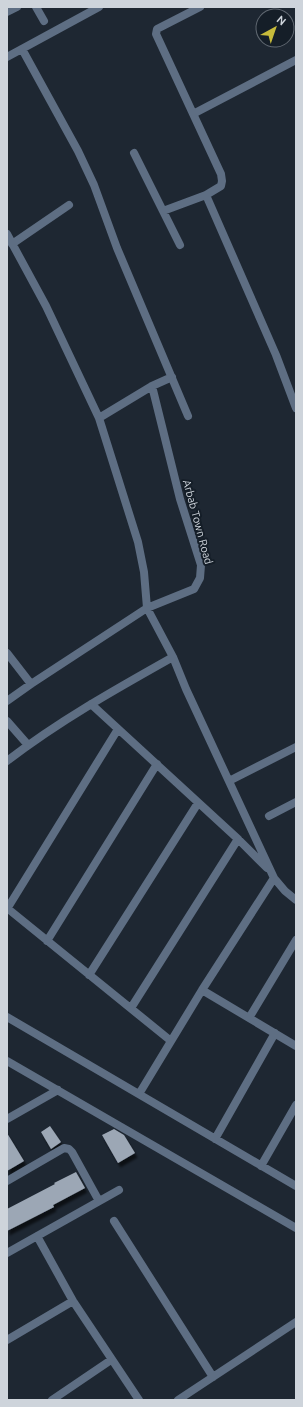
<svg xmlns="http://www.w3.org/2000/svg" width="303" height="1407" viewBox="0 0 303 1407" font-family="Ubuntu,sans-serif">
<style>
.building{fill:#9ca7b5;filter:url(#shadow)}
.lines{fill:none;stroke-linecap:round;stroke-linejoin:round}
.street{stroke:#5e6e83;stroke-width:8}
.labels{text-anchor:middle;stroke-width:4;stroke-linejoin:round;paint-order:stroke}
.street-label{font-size:11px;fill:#ced4db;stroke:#151e28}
</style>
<defs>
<filter id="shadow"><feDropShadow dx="2.5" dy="4.5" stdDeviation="1" flood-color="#0009"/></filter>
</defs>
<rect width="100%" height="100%" fill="#1e2732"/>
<!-- building -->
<path class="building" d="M50,1126L61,1142L51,1149L41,1132Z
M114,1129L124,1135L135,1153L118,1163L102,1135Z
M7,1133L24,1161L7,1171Z
M76,1172L85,1188L53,1205L54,1207L7,1231V1209L55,1184L54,1183Z"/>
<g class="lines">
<!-- street -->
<path class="street" d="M36,7L44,21
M200,7L157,29L156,34L221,174L222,181L221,186L206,195L276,355L296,408
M7,12L17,7
M22,49L78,151L94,185L117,248L188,416
M7,57L99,7
M193,114L296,60
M134,153L180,245
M163,211L206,195
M7,234L46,306L99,418L138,542L144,572L147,608L173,657L186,689L274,878L285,891L296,900
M12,244L69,205
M99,418L152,386L172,377
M7,653L31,684
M7,701L31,684L147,608L194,589L200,578L201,565L180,499L152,386
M91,704L238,839L267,868
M7,721L28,745
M7,761C59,721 116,689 173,657
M229,781L296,747
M269,816L296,802
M7,908L171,1041
M7,909L118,729
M47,941L157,764
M89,975L198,803
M202,990L296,1046
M131,1008L238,839
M7,1017L296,1186
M249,1018L296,940
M7,1061L296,1228
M139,1094L202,990L274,878
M7,1119L58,1090
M215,1139L275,1033
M261,1166L296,1105
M7,1181L64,1148L69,1149L72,1152L99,1201
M114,1221L213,1377
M37,1236L73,1301L139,1400
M7,1253L119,1190
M7,1340L73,1301
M52,1400L111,1360
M178,1400L296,1322"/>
</g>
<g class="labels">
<!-- street labels -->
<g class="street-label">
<text transform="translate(198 522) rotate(75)" y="4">Arbab Town Road</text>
</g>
</g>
<!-- border -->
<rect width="303" height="1407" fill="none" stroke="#ced4db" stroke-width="16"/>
<!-- north arrow -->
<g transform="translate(275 28) rotate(40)"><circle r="19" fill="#151e28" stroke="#5f6770"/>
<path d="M0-3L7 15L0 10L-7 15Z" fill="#c7bb3b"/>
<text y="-6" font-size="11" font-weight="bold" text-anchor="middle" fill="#ced4db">N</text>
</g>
</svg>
